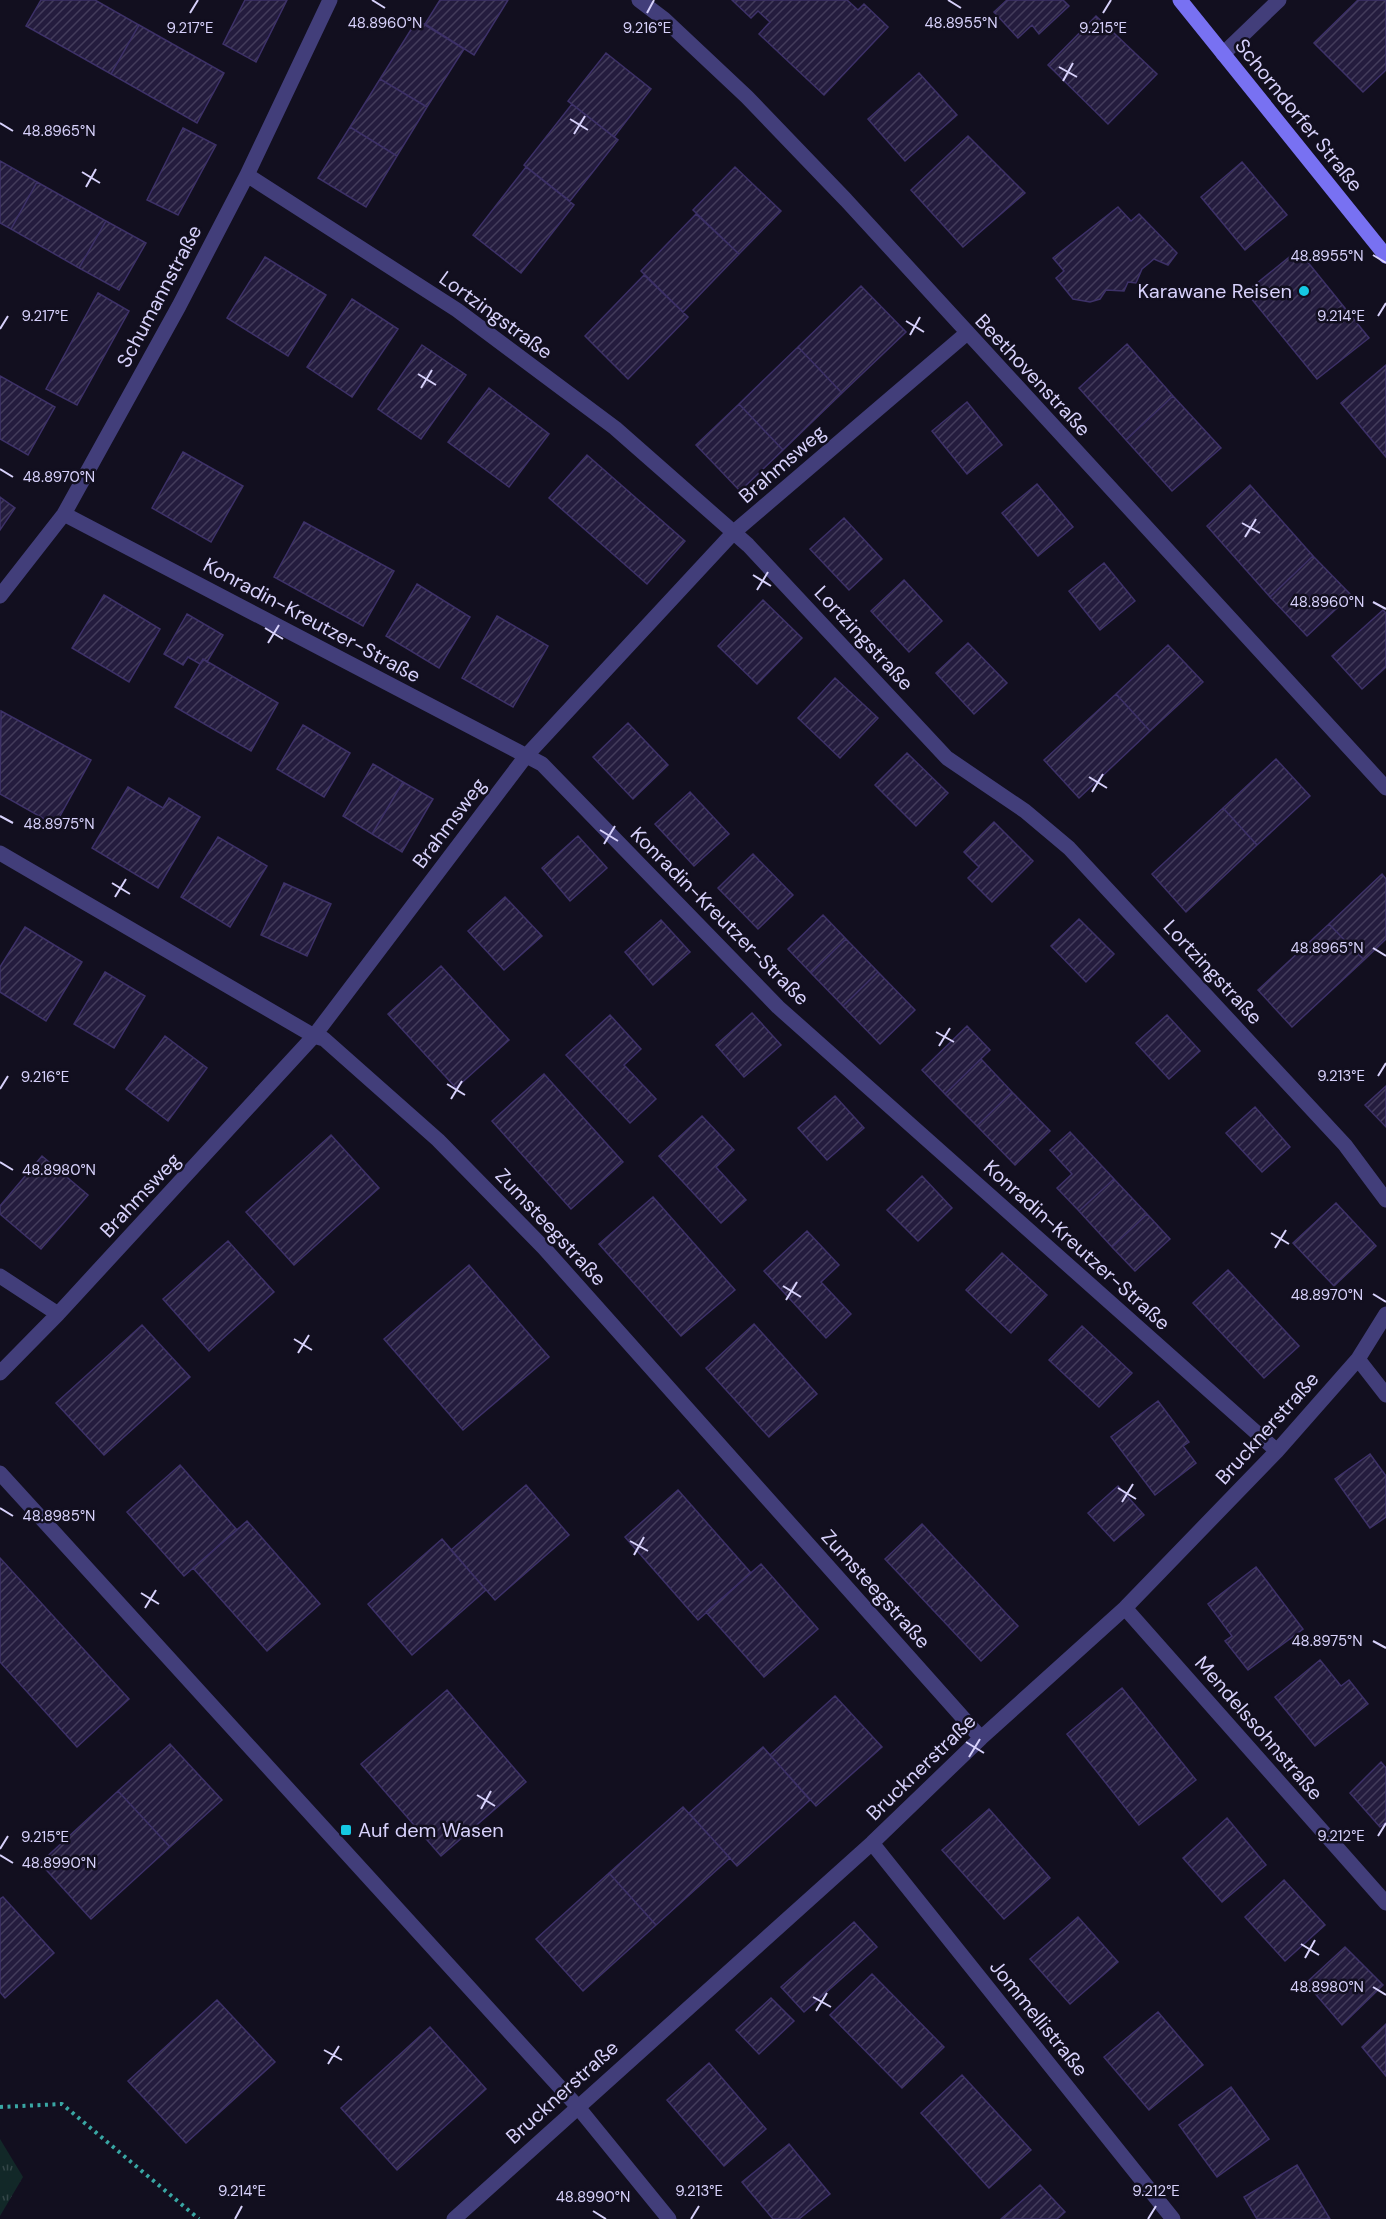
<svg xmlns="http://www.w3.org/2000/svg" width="1386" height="2219" viewBox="0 0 1386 2219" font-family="'DM Sans',sans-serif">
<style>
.park{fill:url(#park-tufts)}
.building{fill:url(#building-hatch);stroke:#3d3168;stroke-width:1.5}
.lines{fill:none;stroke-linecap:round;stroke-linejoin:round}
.path{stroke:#39a7a4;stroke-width:4;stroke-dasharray:3 4.5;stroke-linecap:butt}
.minor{stroke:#423e7a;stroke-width:15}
.secondary{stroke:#7871f2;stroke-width:15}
.ticks{fill:none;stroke:#d7d1fb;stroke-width:2}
.poi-dot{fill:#15c8e3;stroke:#120f1f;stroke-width:2}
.labels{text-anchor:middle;stroke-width:5;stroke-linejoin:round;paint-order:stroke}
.street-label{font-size:20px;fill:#d7d1fb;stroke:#120f1f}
.poi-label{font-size:20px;fill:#d7d1fb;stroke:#120f1f;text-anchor:end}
.ticks-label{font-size:15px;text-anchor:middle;fill:#d7d1fb;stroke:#120f1f;stroke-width:5;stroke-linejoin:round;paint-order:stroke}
</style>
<defs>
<pattern id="park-tufts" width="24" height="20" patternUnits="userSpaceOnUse" patternTransform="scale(1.5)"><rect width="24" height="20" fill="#122828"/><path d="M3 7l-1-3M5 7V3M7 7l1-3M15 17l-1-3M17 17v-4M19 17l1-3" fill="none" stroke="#344648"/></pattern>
<pattern id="building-hatch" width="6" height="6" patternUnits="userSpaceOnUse" patternTransform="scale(1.5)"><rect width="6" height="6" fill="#241c3e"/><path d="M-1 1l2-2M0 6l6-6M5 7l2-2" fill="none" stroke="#433c5b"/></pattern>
</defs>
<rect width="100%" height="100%" fill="#120f1f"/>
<!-- park -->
<path class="park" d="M0,2139L23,2177L0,2216Z"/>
<!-- building -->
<path class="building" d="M41,0H95L139,25L111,74L26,26Z
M245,0H287L256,62L223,44Z
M440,0H508L474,55L425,24Z
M732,0H847L858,10L864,4L888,27L824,95L759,34L770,22L758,11L751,18Z
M1007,0H1063L1069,6L1039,34L1032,25L1018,38L994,12Z
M1358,0H1386V70L1363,92L1314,43Z
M1096,16L1157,74L1108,124L1048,65Z
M417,20L464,49L427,107L380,79Z
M139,25L224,73L197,123L111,74Z
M606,53L651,89L614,137L568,101Z
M919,73L957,115L905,161L868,119Z
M380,79L427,107L397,156L350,127Z
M572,104L618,140L570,201L524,165Z
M350,127L397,156L366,207L318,178Z
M183,128L216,145L178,215L147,200Z
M968,136L1025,193L963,247L911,190Z
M0,161L37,182L11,229L0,223Z
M1242,162L1287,215L1245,250L1201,197Z
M526,167L574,205L521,273L473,235Z
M735,167L781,211L739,254L693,210Z
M37,182L106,221L79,268L11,229Z
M1118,207L1131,221L1139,214L1177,253L1168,265L1154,259L1142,269L1136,283L1128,282L1124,291L1106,290L1100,299L1090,302L1073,299L1056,278L1064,271L1053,258Z
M696,214L739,254L683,312L641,271Z
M106,221L146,243L119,290L79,268Z
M1298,250L1369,338L1317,379L1246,292Z
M265,257L326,295L288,356L227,318Z
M644,275L688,317L628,379L585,336Z
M861,286L906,332L842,393L798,347Z
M98,293L129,311L77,405L46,389Z
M352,299L398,329L352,397L307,367Z
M1127,344L1173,396L1126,440L1079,388Z
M422,345L466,375L421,439L378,409Z
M798,347L842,393L783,450L739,404Z
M1386,365V457L1341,403Z
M0,376L55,407L28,455L0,439Z
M489,388L549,434L509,487L448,442Z
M1173,396L1221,448L1172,491L1126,440Z
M967,402L1002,445L967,474L932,431Z
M739,404L783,450L740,491L696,445Z
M183,452L243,486L211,542L152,508Z
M587,455L685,541L647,584L549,498Z
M1037,484L1073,527L1038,556L1002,513Z
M1250,485L1313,556L1270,597L1207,526Z
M0,497L15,508L0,530Z
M844,518L882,559L849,590L810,549Z
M304,522L394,571L363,626L274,577Z
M1313,556L1351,595L1307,636L1270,597Z
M1104,563L1135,601L1100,630L1069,591Z
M904,580L942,621L909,652L871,611Z
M417,584L470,617L439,668L386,636Z
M104,595L160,629L129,682L72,648Z
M763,600L802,638L757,684L718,646Z
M1383,610L1386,613V667L1362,689L1332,656Z
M187,614L223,635L207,662L203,659L200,664L188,657L183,665L164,654Z
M497,616L548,646L513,707L462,678Z
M968,643L1007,683L974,714L936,673Z
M1168,645L1203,682L1150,731L1116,694Z
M203,659L278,703L251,751L175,707Z
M835,678L878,718L840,758L798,718Z
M1116,694L1150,731L1079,798L1044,760Z
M1,711L91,760L55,825L0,794Z
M628,723L668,765L633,799L593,757Z
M303,725L350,753L324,797L277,769Z
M907,753L948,793L916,826L875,785Z
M1276,759L1310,796L1257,845L1223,808Z
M373,764L403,782L372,834L343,816Z
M403,782L433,799L402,852L372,834Z
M128,787L163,808L169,798L200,817L158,888L92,848Z
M690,792L729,834L694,866L655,824Z
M1223,808L1257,845L1186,912L1152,874Z
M994,822L1033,861L992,902L968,878L979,867L964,852Z
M578,836L607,868L570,901L542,868Z
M218,837L267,866L230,927L181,897Z
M753,854L793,895L758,929L718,888Z
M1382,874L1386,879V939L1364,960L1329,924Z
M284,883L331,904L307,956L261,935Z
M505,897L542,936L504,970L468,931Z
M823,915L846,939L811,973L788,949Z
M1079,919L1114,954L1086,982L1051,946Z
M661,920L690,952L653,985L625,952Z
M1329,924L1364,960L1292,1027L1258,990Z
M25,927L82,962L46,1021L0,992V967Z
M846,939L878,972L843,1006L811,973Z
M441,966L509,1040L456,1088L388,1014Z
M105,972L145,996L114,1048L74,1024Z
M878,972L915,1010L880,1044L843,1006Z
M752,1013L781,1045L744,1077L716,1045Z
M610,1015L641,1049L624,1065L656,1099L630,1123L566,1055Z
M1167,1015L1200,1051L1169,1079L1136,1043Z
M967,1026L990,1050L945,1094L922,1070Z
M165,1036L207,1068L168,1121L126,1089Z
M981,1059L1012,1092L977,1126L945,1094Z
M544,1074L623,1162L571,1209L492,1121Z
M1386,1086V1127L1365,1105Z
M1012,1092L1050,1131L1015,1165L977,1126Z
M835,1096L864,1128L827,1160L798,1128Z
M1255,1107L1290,1147L1262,1172L1226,1133Z
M702,1116L734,1150L716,1167L746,1200L721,1223L659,1156Z
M1070,1132L1114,1179L1079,1211L1057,1188L1072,1174L1050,1150Z
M331,1135L379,1188L294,1265L246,1212Z
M42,1156L88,1195L41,1249L0,1214V1206Z
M922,1176L952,1208L918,1241L887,1210Z
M1114,1179L1147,1214L1112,1247L1079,1211Z
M653,1197L735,1290L681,1336L599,1244Z
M1336,1203L1376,1246L1334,1286L1293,1243Z
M1147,1214L1170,1239L1135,1271L1112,1247Z
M807,1231L839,1265L821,1282L851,1314L826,1338L764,1271Z
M228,1241L274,1292L209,1351L163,1299Z
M1002,1253L1047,1295L1011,1333L966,1290Z
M469,1265L549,1357L463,1430L384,1339Z
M1228,1270L1299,1346L1264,1378L1193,1303Z
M754,1324L817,1394L769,1437L706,1368Z
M142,1325L190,1377L104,1455L56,1403Z
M1082,1326L1132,1373L1099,1407L1049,1360Z
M1158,1401L1189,1442L1183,1446L1196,1463L1155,1495L1111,1437Z
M1370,1454L1386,1476V1517L1370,1528L1335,1479Z
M180,1465L237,1530L184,1576L127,1512Z
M526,1485L569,1535L495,1600L451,1550Z
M1118,1486L1144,1515L1114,1541L1088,1513Z
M678,1490L751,1573L698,1620L625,1537Z
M247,1521L320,1604L267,1651L193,1568Z
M922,1524L1018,1626L981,1661L885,1559Z
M442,1539L486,1590L412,1655L368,1604Z
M0,1558L129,1699L77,1747L0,1662Z
M761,1564L818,1629L764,1677L706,1612Z
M1256,1567L1303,1629L1248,1670L1225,1641L1232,1636L1208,1604Z
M1320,1660L1341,1686L1349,1680L1368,1704L1315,1746L1275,1697Z
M1122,1688L1196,1780L1139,1825L1067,1734Z
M447,1690L526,1782L441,1856L361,1764Z
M835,1696L882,1747L816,1806L770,1755Z
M170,1744L222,1800L170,1847L118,1791Z
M763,1747L810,1800L737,1866L689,1813Z
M1381,1762L1386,1768V1822L1380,1827L1350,1793Z
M118,1791L170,1847L91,1919L40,1863Z
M683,1807L730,1858L656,1925L609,1873Z
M989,1809L1050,1878L1004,1919L942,1850Z
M1227,1818L1266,1865L1222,1902L1183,1858Z
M609,1873L656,1925L583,1991L536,1939Z
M1284,1880L1325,1925L1285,1961L1245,1917Z
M3,1897L54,1953L5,1998L0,1992V1899Z
M1078,1917L1118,1962L1070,2004L1030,1959Z
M854,1922L877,1947L804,2012L781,1987Z
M1345,1947L1383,1985L1342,2025L1306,1983Z
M872,1974L944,2047L902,2088L830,2015Z
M771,1998L794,2021L759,2054L736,2030Z
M217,2000L275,2062L186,2143L128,2081Z
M1158,2012L1203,2065L1149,2110L1104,2057Z
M1386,2024V2076L1362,2047Z
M430,2027L486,2089L397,2170L341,2108Z
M709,2063L766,2129L724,2166L667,2100Z
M962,2075L1031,2150L989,2188L921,2113Z
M1231,2087L1269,2139L1217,2177L1179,2125Z
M789,2144L830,2194L799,2219H773L742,2182Z
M1297,2165L1330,2219H1257L1244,2197Z
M1040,2185L1065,2212L1057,2219H1001Z"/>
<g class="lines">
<!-- path -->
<path class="path" d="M0,2107L62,2104L199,2219"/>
<!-- minor -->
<path class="minor" d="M639,0L664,19L747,97L846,200L1386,788
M1223,54L1279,0
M247,175L457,310L615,428L748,545L947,758L1025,811L1069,848L1345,1145L1386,1200
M64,514L542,764L778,1007L1277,1451
M0,596L64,514L179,306L247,175L330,0
M0,853L314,1036L324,1039L438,1140L544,1248L981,1738
M0,1276L58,1314
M1358,1359L1386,1395
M0,1373L58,1314L314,1036L526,756L734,532L967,333
M0,1473L577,2106L669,2219
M1125,1608L1386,1903
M872,1843L1173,2219
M454,2219L872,1843L981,1738L1125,1608L1277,1451L1358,1359L1386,1314"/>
<!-- secondary -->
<path class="secondary" d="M1180,0L1386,256"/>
</g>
<!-- ticks -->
<path class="ticks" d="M372,0L385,8M948,0L961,8M190,13L198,0M647,13L654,0M1103,13L1111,0M1059,67L1077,77M1063,81L1073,63M570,119L588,130M0,123L13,131M574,134L585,116M82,172L100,183M86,187L96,169M1373,255L1386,263M1378,316L1386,303M906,321L924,332M0,329L8,316M910,335L920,317M418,374L436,385M421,388L432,370M0,469L13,477M1242,523L1260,533M1245,537L1256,519M753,575L771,586M757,590L768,572M1373,602L1386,609M265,628L283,639M268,643L279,625M1089,777L1107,788M1092,792L1103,774M0,816L13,823M600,830L618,841M604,844L615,826M112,883L130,894M115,897L126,879M1373,948L1386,956M936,1032L954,1042M939,1046L950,1028M1378,1076L1386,1063M447,1084L465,1095M0,1089L8,1076M451,1099L462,1081M0,1162L13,1170M1271,1233L1289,1244M1275,1248L1286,1230M783,1286L801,1297M1373,1294L1386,1302M786,1300L797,1282M294,1339L312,1350M298,1353L309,1335M1118,1488L1136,1499M1122,1502L1133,1484M0,1508L13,1516M630,1541L648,1551M634,1555L644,1537M141,1593L159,1604M145,1608L156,1590M1373,1641L1386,1648M966,1742L984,1753M969,1757L980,1739M477,1795L495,1806M481,1809L491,1791M1378,1836L1386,1823M0,1849L8,1836M0,1855L13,1863M1301,1944L1319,1955M1305,1958L1315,1940M1373,1987L1386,1995M813,1997L831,2007M816,2011L827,1993M324,2050L342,2060M328,2064L339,2046M593,2211L606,2219M235,2219L242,2206M691,2219L699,2206M1148,2219L1156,2206"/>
<!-- markers -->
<g class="poi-dot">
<circle cx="1304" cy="291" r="6"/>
<rect x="340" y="1824" width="12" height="12" rx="3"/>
</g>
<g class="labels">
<!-- street labels -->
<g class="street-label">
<text transform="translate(1299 115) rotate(51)" y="7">Schorndorfer Straße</text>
<text transform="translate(159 296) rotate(-62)" y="7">Schumannstraße</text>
<text transform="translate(496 315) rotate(36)" y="7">Lortzingstraße</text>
<text transform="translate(1033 375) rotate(47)" y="7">Beethovenstraße</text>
<text transform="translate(782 464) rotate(-41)" y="7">Brahmsweg</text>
<text transform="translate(312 620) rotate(28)" y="7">Konradin-Kreutzer-Straße</text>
<text transform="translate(864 638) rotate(47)" y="7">Lortzingstraße</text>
<text transform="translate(449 823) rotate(-53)" y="7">Brahmsweg</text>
<text transform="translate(720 916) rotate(45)" y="7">Konradin-Kreutzer-Straße</text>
<text transform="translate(1213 972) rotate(47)" y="7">Lortzingstraße</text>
<text transform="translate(140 1195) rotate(-47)" y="7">Brahmsweg</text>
<text transform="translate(551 1227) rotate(47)" y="7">Zumsteegstraße</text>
<text transform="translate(1077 1245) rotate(42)" y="7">Konradin-Kreutzer-Straße</text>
<text transform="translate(1267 1428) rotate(-48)" y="7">Brucknerstraße</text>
<text transform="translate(876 1589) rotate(48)" y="7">Zumsteegstraße</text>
<text transform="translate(1259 1728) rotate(49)" y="7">Mendelssohnstraße</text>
<text transform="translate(921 1767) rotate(-44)" y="7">Brucknerstraße</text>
<text transform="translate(1039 2018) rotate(51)" y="7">Jommellistraße</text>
<text transform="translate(562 2092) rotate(-42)" y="7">Brucknerstraße</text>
</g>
<!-- poi labels -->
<g class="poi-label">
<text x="1292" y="298">Karawane Reisen</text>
<text x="358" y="1837" text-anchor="start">Auf dem Wasen</text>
</g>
</g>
<g class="ticks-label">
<text x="385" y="28">48.8960°N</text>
<text x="961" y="28">48.8955°N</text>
<text x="647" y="33">9.216°E</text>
<text x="190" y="33">9.217°E</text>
<text x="1103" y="33">9.215°E</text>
<text x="59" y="136">48.8965°N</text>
<text x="1327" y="261">48.8955°N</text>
<text x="1341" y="321">9.214°E</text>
<text x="45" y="321">9.217°E</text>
<text x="59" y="482">48.8970°N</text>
<text x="1327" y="607">48.8960°N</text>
<text x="59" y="829">48.8975°N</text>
<text x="1327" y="953">48.8965°N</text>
<text x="1341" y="1081">9.213°E</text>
<text x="45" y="1082">9.216°E</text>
<text x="59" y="1175">48.8980°N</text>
<text x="1327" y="1300">48.8970°N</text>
<text x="59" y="1521">48.8985°N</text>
<text x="1327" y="1646">48.8975°N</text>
<text x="1341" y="1841">9.212°E</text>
<text x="45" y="1842">9.215°E</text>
<text x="59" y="1868">48.8990°N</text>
<text x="1327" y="1992">48.8980°N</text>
<text x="242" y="2196">9.214°E</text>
<text x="699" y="2196">9.213°E</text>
<text x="1156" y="2196">9.212°E</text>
<text x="593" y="2202">48.8990°N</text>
</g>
</svg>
